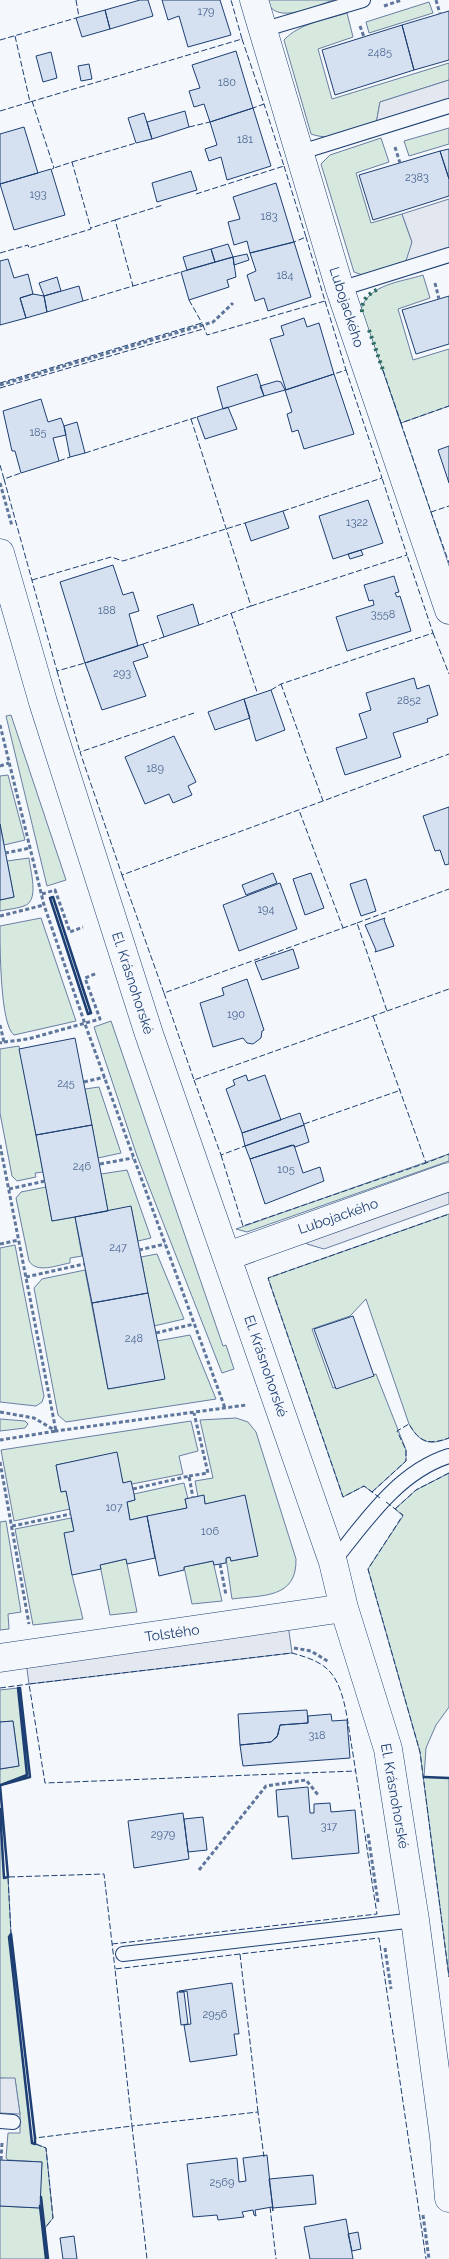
<svg xmlns="http://www.w3.org/2000/svg" width="449" height="2259" viewBox="0 0 449 2259" font-family="Raleway,sans-serif">
<style>
.green{fill:#d7e8df;stroke:#687fa3}
.parking{fill:#e3e8f0;stroke:#687fa3}
.building{fill:#d5e0f0;stroke:#1d3f73}
.lines{fill:none;stroke-linecap:round;stroke-linejoin:round}
.service-casing{stroke:#1d3f73;stroke-width:16}
.minor-casing{stroke:#1d3f73;stroke-width:29}
.path{stroke:#5e769c;stroke-width:3;stroke-dasharray:4 2.5;stroke-linecap:butt}
.service{stroke:#f4f7fb;stroke-width:14}
.minor{stroke:#f4f7fb;stroke-width:28}
.hedge{stroke:#2c6c60;stroke-width:4;stroke-dasharray:2.5 4;stroke-linecap:butt}
.fence{stroke:#1d3f73;stroke-width:1;stroke-dasharray:6 2.5;stroke-linecap:butt}
.wall{stroke:#1d3f73;stroke-width:2.5}
.labels{text-anchor:middle;stroke-width:4;stroke-linejoin:round;paint-order:stroke}
.number-label{font-size:11px;fill:#4b6792}
.street-label{font-size:14px;fill:#1d3f73;stroke:#f4f7fb}
</style>
<rect width="100%" height="100%" fill="#f4f7fb"/>
<!-- green -->
<path class="green" d="M267,0H334C317,5 274,27 267,0Z
M429,2L433,13L369,33L366,22Z
M347,13L353,37L318,49L332,99L449,63V80L380,102L376,124C354,131 333,142 311,134L284,40C300,23 325,20 347,13Z
M449,128V144L409,156L404,141Z
M381,138L389,162L356,173L371,223L402,214L412,242L409,258L396,268L365,276L354,272L321,164L330,155Z
M423,275L430,298L398,309L413,360L449,349V406L401,423L361,309C369,284 401,282 423,275Z
M11,715L66,880L47,886L6,716Z
M8,775L25,840L4,845L0,824V776Z
M29,858C30,870 40,901 24,906C16,909 8,909 0,911V900L14,897L7,861Z
M41,918L76,1021L14,1035C0,1025 0,946 0,926Z
M111,1021L223,1346L226,1345L234,1369L222,1373L137,1156L94,1027Z
M19,1046L43,1172L35,1173L36,1177L17,1181L12,1176L0,1113V1049Z
M99,1087L121,1153L98,1158L85,1089Z
M449,1154V1161L247,1232L236,1229Z
M127,1170L151,1238L138,1241L131,1207L108,1211L101,1174Z
M46,1187L52,1221L75,1217L82,1256L70,1258V1263C57,1265 37,1274 29,1261L16,1198L21,1192Z
M449,1214V1438C429,1446 420,1443 409,1424L366,1299L350,1316L312,1329L333,1388L376,1374L406,1450V1461L372,1492L364,1486L343,1497L268,1278Z
M15,1245L44,1396L42,1402L36,1406L0,1402V1248Z
M157,1254L184,1319L154,1326L141,1257Z
M85,1270L108,1389L164,1379L157,1341L190,1335L216,1399L66,1422L58,1415L34,1288L42,1279Z
M236,1418L248,1422L256,1432L296,1559C297,1599 262,1595 232,1599L226,1558L230,1557L231,1561L257,1556L245,1496L205,1504L204,1496L198,1497L195,1481L213,1478L200,1420Z
M0,1419L25,1421L28,1424L25,1428L0,1431Z
M191,1421L198,1451L179,1456L183,1474L132,1484L131,1482L123,1483L116,1453L56,1465L61,1492L66,1491L70,1509L14,1521L1,1450Z
M449,1473V1707L436,1725L426,1748L424,1777L449,1778V1977L420,1752L368,1569L403,1516L395,1509L416,1490Z
M184,1483L188,1499H185L187,1508L130,1520L127,1502L135,1500L134,1494Z
M71,1518L74,1531L72,1575L83,1619L33,1625L15,1529Z
M6,1521L21,1612L8,1614L9,1629L0,1630V1522Z
M126,1559L137,1612L110,1615L100,1565Z
M213,1561L222,1601L192,1604L184,1567Z
M18,1688L27,1775L0,1785V1769L19,1766L13,1721L0,1722V1690Z
M0,1809L4,1878L8,1877L11,1934L9,1937L32,2142L46,2148L53,2218L45,2228L40,2193L42,2162L8,2160L6,2158L8,2133H20V2114L15,2079L0,2078Z
M0,2206L40,2208L46,2259H0Z"/>
<!-- parking -->
<path class="parking" d="M449,80V106L375,129L380,102Z
M449,199V255L403,270L412,242L402,214Z
M449,1177V1204L324,1249L307,1244L301,1229Z
M287,1617L292,1653L29,1684L25,1654Z
M0,2078H15L20,2114L0,2113Z"/>
<!-- building -->
<path class="building" d="M140,0H148L153,16L110,29L105,10Z
M162,0H220L231,35L188,47L179,16L168,20Z
M105,10L110,29L82,37L76,18Z
M449,11V60L414,70L402,25Z
M402,25L414,70L335,95L322,50Z
M236,51L253,108L210,122L204,104L194,107L189,91L200,88L192,65Z
M51,52L57,78L43,82L36,56Z
M89,64L92,79L81,81L78,66Z
M253,108L271,166L227,180L221,157L209,161L205,149L217,145L210,122Z
M185,111L189,127L152,139L147,122Z
M144,113L152,139L136,143L128,118Z
M24,127L38,173L0,184V134Z
M449,149V179L440,151Z
M440,151L449,179V196L373,220L359,175Z
M51,169L65,215L14,230L0,184Z
M191,171L197,190L157,202L152,183Z
M276,183L294,242L250,253L247,241L234,245L228,222L240,219L233,197Z
M294,242L311,297L268,311L264,298L255,301L247,275L256,271L250,253Z
M228,244L233,257L215,262L211,249Z
M211,249L215,262L187,270L183,257Z
M247,254L249,260L234,265L233,257Z
M233,257L236,277L227,280L229,287L189,300L181,272Z
M8,259L14,278L28,274L33,294L20,298L26,318L0,325V261Z
M57,277L61,291L44,296L39,283Z
M79,286L83,301L47,312L44,296Z
M33,294L44,296L47,312L26,318L20,298Z
M449,296V344L416,354L402,310Z
M304,318L307,327L319,323L334,374L286,390L270,339L284,335L281,326Z
M257,374L264,396L223,409L217,387Z
M334,374L354,434L304,449L298,430L292,432L287,414L292,412L285,390Z
M277,381L281,382L285,390L264,396L260,386Z
M41,399L48,422L61,418L64,426L66,435L53,438L59,461L21,473L15,451H12L3,411Z
M228,407L237,429L205,439L197,417Z
M77,422L85,453L70,457L64,426Z
M449,446V483L438,450Z
M368,500L383,543L333,559L319,516Z
M283,511L289,528L251,541L245,523Z
M361,550L363,555L350,559L348,554Z
M113,565L123,595L133,592L139,611L129,614L138,646L85,663L60,582Z
M394,576L399,592L395,593L397,597L400,596L411,631L347,651L336,617L374,605L373,600L369,601L364,585Z
M193,604L199,625L164,637L157,616Z
M143,644L148,657L133,662L146,696L102,710L85,663Z
M414,678L417,689L429,685L438,715L427,719L428,722L393,733L401,757L345,775L336,748L367,738L359,714L371,710L366,693Z
M271,690L285,730L256,741L244,699Z
M244,699L250,718L215,730L208,712Z
M174,736L196,782L188,786L192,795L173,803L169,794L145,804L125,757Z
M449,807V864L445,865L440,850L435,851L423,816Z
M0,824L14,897L0,900Z
M273,873L277,883L246,895L242,885Z
M311,873L324,908L305,915L293,879Z
M366,879L376,911L361,916L350,884Z
M280,883L297,929L239,951L223,905Z
M385,918L384,920L394,946L375,952L376,950L365,925Z
M293,949L299,968L262,980L255,962Z
M247,979L264,1030L262,1031L261,1038L253,1044L247,1043L243,1038L213,1047L200,1003L224,995L222,988Z
M75,1038L92,1125L36,1135L19,1049Z
M246,1075L248,1081L265,1075L281,1120L242,1133L226,1089L235,1085L233,1080Z
M300,1113L304,1125L245,1146L242,1133Z
M92,1125L108,1211L52,1221L36,1135Z
M304,1125L309,1142L295,1147L292,1145L250,1159L245,1146Z
M294,1145L303,1173L320,1167L324,1181L265,1204L250,1159Z
M131,1206L148,1293L92,1303L75,1217Z
M148,1293L165,1379L108,1389L92,1303Z
M353,1316L374,1376L336,1389L314,1329Z
M117,1452L123,1483L131,1481L134,1494L135,1500L127,1502L130,1520L147,1516L155,1558L127,1564L126,1559L100,1565L101,1569L72,1575L64,1533L74,1531L66,1491L61,1492L56,1465Z
M204,1495L205,1504L245,1495L258,1556L231,1561L230,1557L226,1558V1563L214,1565L213,1561L184,1567V1570L159,1576L147,1516L187,1508L185,1499Z
M307,1710L308,1723L280,1725L278,1735L271,1742L240,1745L238,1714Z
M331,1714L332,1721L347,1720L350,1758L243,1766L240,1745L271,1742L277,1737L280,1725L308,1723V1716Z
M13,1721L19,1766L0,1769V1722Z
M308,1787L310,1813H314V1804L330,1803L331,1812L355,1810L359,1853L292,1859L288,1816L278,1817L276,1790Z
M183,1813L189,1859L134,1868L128,1821Z
M203,1817L207,1850L188,1852L184,1819Z
M232,1983L239,2034H234L237,2055L190,2062L184,2025L191,2024L187,1991L180,1992L179,1991Z
M177,1992H184L188,2024L181,2025Z
M267,2155L273,2211L272,2207L255,2210L256,2216L254,2215L253,2210L242,2212L244,2217L218,2220L217,2215L193,2217L187,2164L237,2158L239,2182L246,2181L243,2158Z
M0,2160L42,2162L40,2208L0,2206Z
M313,2175L316,2204L273,2208L269,2179Z
M346,2219L353,2259H310L304,2227Z
M358,2232L361,2249L352,2251L348,2234Z
M74,2236L77,2259H63L60,2238Z"/>
<g class="lines">
<!-- service casing -->
<g class="service-casing">
<path id="service" d="M262,30L363,0
M298,153L449,106
M340,289L449,255
M333,1562C365,1522 398,1472 449,1456
M123,1954L415,1920
M0,2121L13,2122"/>
</g>
<!-- minor casing -->
<g class="minor-casing">
<path id="minor" d="M254,0L340,289L449,610
M0,553L43,702L149,1034L333,1562L344,1608L388,1749L415,1920L444,2137L449,2198
M228,1256L449,1177
M0,1658L344,1608"/>
</g>
<!-- path -->
<path class="path" d="M436,0L440,14
M384,6L402,0
M360,26L364,37
M395,147L400,163
M435,283L439,299
M0,385L213,322L233,303
M0,483L12,526
M0,725L44,905L85,1024L225,1408
M0,766L9,763
M5,853L30,848
M42,894L55,890L70,932L83,927
M0,916L44,905
M0,1025L4,1042L0,1043
M4,1042L28,1039L100,1019L85,978L97,973
M84,1082L105,1077
M0,1145L56,1431L0,1440
M100,1164L133,1158
M9,1189L45,1181
M0,1244L19,1240
M139,1250L165,1244
M26,1277L84,1264
M156,1333L194,1324
M0,1412L34,1418L56,1431L246,1405
M0,1462L29,1624
M189,1476L208,1473L194,1413
M133,1489L189,1476L193,1498
M12,1526L71,1514
M220,1564L226,1595
M294,1648L311,1651L329,1662
M368,1834L378,1902
M199,1870L266,1786L306,1780L319,1796
M385,1948L391,1989
M1,2160L2,2143
M423,2215L429,2259"/>
<!-- service -->
<use href="#service" class="service"/>
<!-- minor -->
<use href="#minor" class="minor"/>
<!-- hedge -->
<path class="hedge" d="M362,312C361,299 370,293 380,288
M369,330L383,370"/>
<!-- fence -->
<path class="fence" d="M76,0L79,17
M15,36L30,102L242,39L231,0
M242,39L264,104L253,108
M0,40L76,18
M32,101L54,168L52,169
M0,111L30,102
M189,127L210,122
M72,162L136,143
M284,166L306,237L294,242
M196,194L284,166L264,104
M115,220L163,205
M0,253L28,245L29,248L91,229L72,162L54,168
M133,286L181,272
M189,300L202,323
M83,301L133,286L115,220L91,228
M325,301L346,370L334,374
M383,370L401,423L449,406
M0,383L202,323L207,335L325,301L306,237
M0,388L203,329
M191,419L251,606L199,625
M401,423L431,512L449,506
M85,453L197,417
M59,461L70,457
M0,465L4,479L21,473
M4,479L57,671L85,663
M283,511L382,478L346,370
M431,512L449,563
M32,580L111,557L123,561L245,523
M251,606L407,555L382,478
M231,613L257,692
M433,633L449,674
M143,644L164,637
M57,671L80,752
M281,684L323,801L449,754
M271,690L281,684L433,633L407,555
M194,713L80,752L122,875L323,801
M122,875L164,993L343,928L299,810
M357,923L449,889
M164,993L194,1080L387,1011L357,923L343,928
M387,1011L449,989
M373,1016L426,1163L449,1154
M194,1080L221,1155L245,1146
M304,1124L401,1090
M221,1155L243,1226L426,1163
M372,1492L406,1461V1450L397,1431L409,1424C420,1443 429,1445 449,1438
M380,1498L364,1486L343,1497L268,1278L449,1214
M386,1502L403,1515L368,1569L420,1752L449,1977
M395,1509L416,1490L449,1473
M0,1688L29,1684
M112,1944L377,1914C368,1859 361,1803 352,1748C348,1726 346,1696 334,1677C324,1662 309,1658 292,1653L29,1684L45,1783L356,1771
M240,1954L115,1969L132,2126L258,2112L264,2157
M258,2112L240,1954L379,1938L426,2259
M35,2138L11,1934L8,1877L104,1874L115,1969
M270,2207L276,2259
M48,2259L45,2228L53,2218L46,2148L35,2144V2138L132,2126L147,2259"/>
<!-- wall -->
<path class="wall" d="M53,897L91,1013L88,1014L50,898Z
M18,1688H20L30,1777L1,1785L27,1775Z
M424,1777L449,1778
M0,1785L8,1877L4,1878
M0,1809L4,1878
M11,1934L35,2138V2144L32,2143L9,1937Z
M41,2197L48,2259
M40,2206L46,2259"/>
</g>
<g class="labels">
<!-- number labels -->
<g class="number-label">
<text x="206" y="15">179</text>
<text x="380" y="56">2485</text>
<text x="227" y="86">180</text>
<text x="245" y="143">181</text>
<text x="417" y="181">2383</text>
<text x="38" y="198">193</text>
<text x="269" y="220">183</text>
<text x="285" y="279">184</text>
<text x="38" y="436">185</text>
<text x="357" y="526">1322</text>
<text x="107" y="614">188</text>
<text x="383" y="618">3558</text>
<text x="122" y="677">293</text>
<text x="409" y="704">2852</text>
<text x="155" y="772">189</text>
<text x="266" y="913">194</text>
<text x="236" y="1018">190</text>
<text x="66" y="1087">245</text>
<text x="82" y="1170">246</text>
<text x="286" y="1173">105</text>
<text x="118" y="1251">247</text>
<text x="134" y="1342">248</text>
<text x="114" y="1511">107</text>
<text x="210" y="1535">106</text>
<text x="317" y="1739">318</text>
<text x="329" y="1830">317</text>
<text x="163" y="1838">2979</text>
<text x="215" y="2018">2956</text>
<text x="222" y="2186">2569</text>
</g>
<!-- street labels -->
<g class="street-label">
<text transform="translate(347 307) rotate(72)" y="5">Lubojackého</text>
<text transform="translate(133 983) rotate(72)" y="5">El. Krásnohorské</text>
<text transform="translate(338 1216) rotate(-19)" y="5">Lubojackého</text>
<text transform="translate(266 1366) rotate(71)" y="5">El. Krásnohorské</text>
<text transform="translate(172 1633) rotate(-8)" y="5">Tolstého</text>
<text transform="translate(395 1796) rotate(80)" y="5">El. Krásnohorské</text>
</g>
</g>
</svg>
